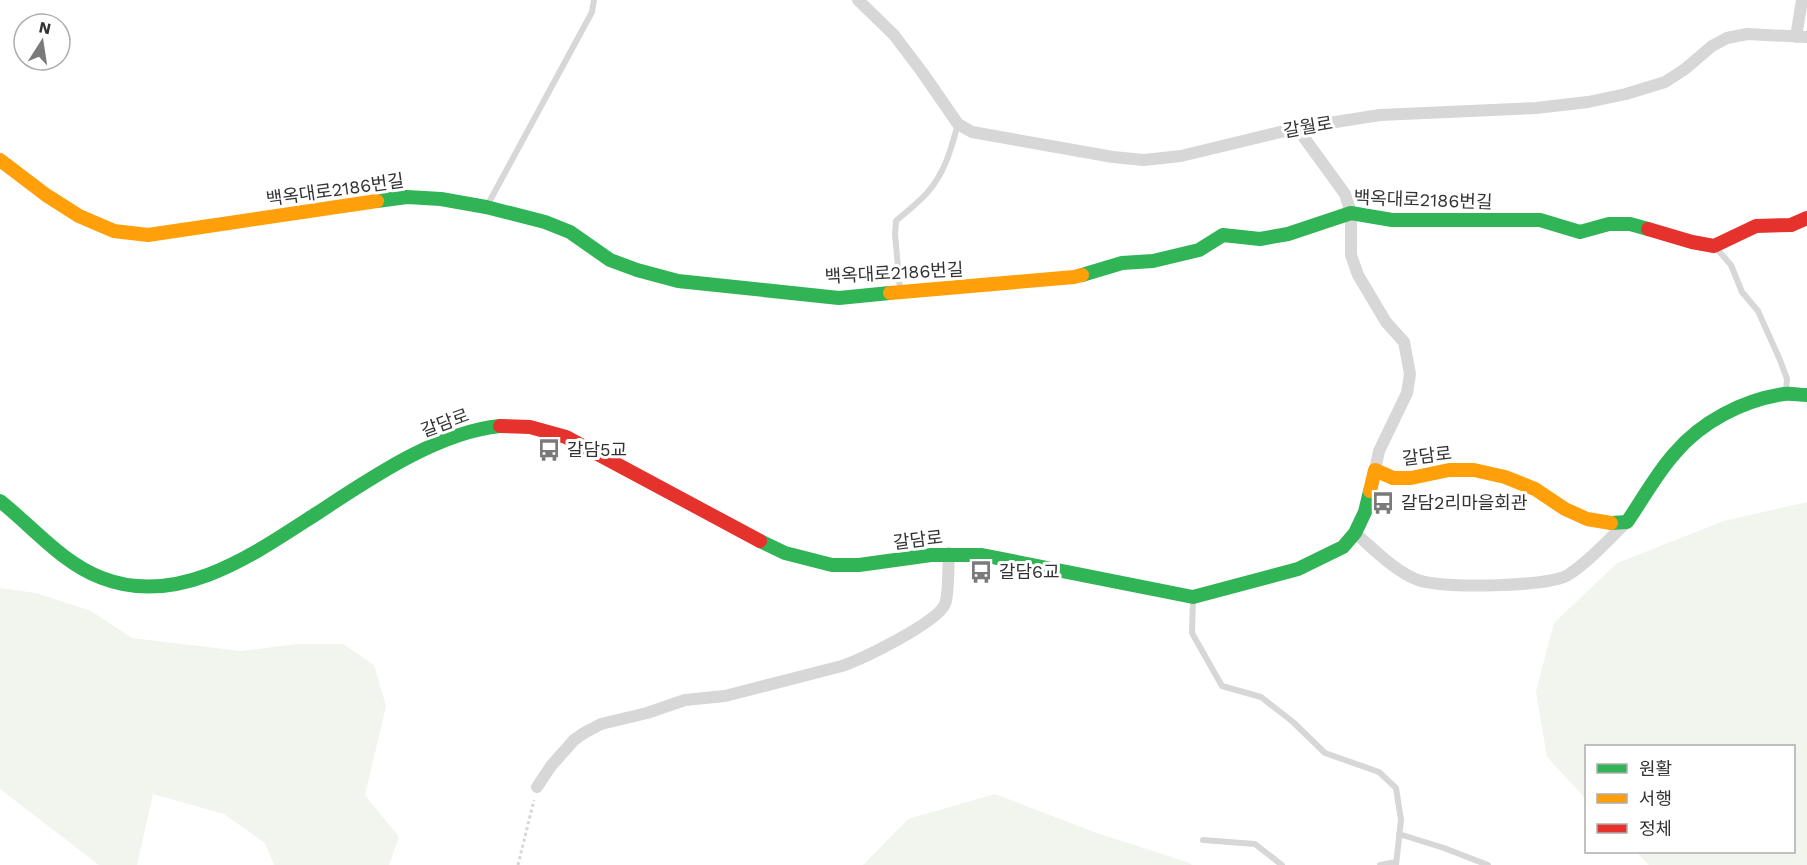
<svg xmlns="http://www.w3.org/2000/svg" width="1807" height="865" viewBox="0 0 1807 865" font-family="'Work Sans','Noto Sans KR',sans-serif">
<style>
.green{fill:#f1f5ed}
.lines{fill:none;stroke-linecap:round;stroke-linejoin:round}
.path{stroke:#d6d6d6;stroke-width:3;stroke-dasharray:3 3;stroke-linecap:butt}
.lane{stroke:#d7d7d7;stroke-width:6}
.street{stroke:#d7d7d7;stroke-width:12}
.fast{stroke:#30b455;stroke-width:14}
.slow{stroke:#ff9f0a;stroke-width:14}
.jam{stroke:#e5322d;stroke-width:14}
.labels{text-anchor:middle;stroke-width:6;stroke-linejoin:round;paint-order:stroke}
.street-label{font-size:18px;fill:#333;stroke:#fff}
.poi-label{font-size:18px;fill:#333;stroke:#fff;text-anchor:start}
</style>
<rect width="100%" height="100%" fill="#fff"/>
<!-- green -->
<path class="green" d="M1807,502V865H1649L1636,852H1794V746H1586V799L1547,757L1536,691L1554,623L1617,563L1724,521Z
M0,588L36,593L91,611L132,638L241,651L297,644H343L374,665L386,706L365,795L399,837L389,865H274L265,843L224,814L153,794L137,865H99L0,789Z
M995,794L1094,832L1190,863L1192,865H863L908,819Z"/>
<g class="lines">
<!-- path -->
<path class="path" d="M518,865L534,800"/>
<!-- lane -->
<path class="lane" d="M487,206L592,12L594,0
M1717,249L1731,265L1742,292L1758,311L1780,360L1787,379L1786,390
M900,290L895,234L896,221C906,212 918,203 927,193C945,173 951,149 958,124
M1193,600L1192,633L1222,686L1261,697L1293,722L1325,753L1379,772L1396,788L1401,820L1396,865
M1399,834L1444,848L1488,865
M1203,840L1255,844L1282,865
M1380,865L1396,862"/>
<!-- street -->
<path class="street" d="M858,0L894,35L922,72L958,124L972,132L1113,157L1144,160L1181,156L1297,128L1380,115L1536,108L1588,102L1626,94L1665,82L1685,69L1712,46L1727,38L1747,34L1807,37
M1796,37L1802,0
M1297,128L1345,194L1351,213V255L1358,275L1386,322L1404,342L1410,374L1407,393L1379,451L1375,470
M1355,533C1374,549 1394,571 1418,580C1440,589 1549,587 1568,575C1590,561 1608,540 1627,522
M537,787L551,766L574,740L584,733L601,724L647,713L685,700L725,696L842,666C862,659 937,623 945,604C949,595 948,565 949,553"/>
<!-- fast -->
<path class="fast" d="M377,201L407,197L441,199L486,207L545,222L570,232L610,260L637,270L678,281L839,298L890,293
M1082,275L1122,263L1153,261L1199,250L1223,235L1260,239L1288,234L1351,213L1392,220H1540L1580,232L1609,224H1630L1648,229
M0,501C33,527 62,563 102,578C179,608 254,554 316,514C368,480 437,432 500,426
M1611,523L1627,522C1643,499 1656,474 1675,453C1701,422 1743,400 1784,394C1791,393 1799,395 1807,395
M760,541L785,553L832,565H859L931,555H982L1193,597L1298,569L1343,547L1355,533L1365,512L1370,491"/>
<!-- slow -->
<path class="slow" d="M0,160L46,195L79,216L114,231L148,235L377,201
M890,293L1074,277L1082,275
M1370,491L1375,470L1393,478H1411L1449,470H1474L1505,477L1535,489L1565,509L1587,519L1611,523"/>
<!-- jam -->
<path class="jam" d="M1648,229L1692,242L1714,246L1756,226L1791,225L1807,218
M500,426L530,427L566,437L760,541"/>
</g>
<!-- icons -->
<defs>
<g id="bus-bare" transform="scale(1.8)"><path d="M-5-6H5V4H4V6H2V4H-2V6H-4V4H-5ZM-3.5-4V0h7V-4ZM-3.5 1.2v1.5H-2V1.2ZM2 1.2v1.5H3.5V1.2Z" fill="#7a7a7a" stroke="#fff" stroke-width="2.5" paint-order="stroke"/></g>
</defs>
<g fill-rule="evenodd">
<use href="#bus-bare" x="549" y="450"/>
<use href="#bus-bare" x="1383" y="503"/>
<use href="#bus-bare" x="981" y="572"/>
</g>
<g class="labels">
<!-- street labels -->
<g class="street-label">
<text transform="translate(1308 127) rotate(-10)" y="6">갈월로</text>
<text transform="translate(335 190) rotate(-8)" y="6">백옥대로2186번길</text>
<text transform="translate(1423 200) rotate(2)" y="6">백옥대로2186번길</text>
<text transform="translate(894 273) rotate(-3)" y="6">백옥대로2186번길</text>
<text transform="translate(445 423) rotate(-20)" y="6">갈담로</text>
<text transform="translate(1427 456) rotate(-7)" y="6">갈담로</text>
<text transform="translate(918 540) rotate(-7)" y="6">갈담로</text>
</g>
<!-- poi labels -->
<g class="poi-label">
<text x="567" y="456">갈담5교</text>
<text x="1401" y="509">갈담2리마을회관</text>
<text x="999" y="578">갈담6교</text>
</g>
</g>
<!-- legend -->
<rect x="1585" y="745" width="210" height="108" fill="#ffffff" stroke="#adadad" stroke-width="1.5"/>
<rect x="1597" y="764" width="30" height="9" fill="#30b455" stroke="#adadad" stroke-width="1.5"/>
<text x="1639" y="775" font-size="18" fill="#333333">원활</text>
<rect x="1597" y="794" width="30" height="9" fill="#ff9f0a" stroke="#adadad" stroke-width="1.5"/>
<text x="1639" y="805" font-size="18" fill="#333333">서행</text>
<rect x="1597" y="824" width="30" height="9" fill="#e5322d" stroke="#adadad" stroke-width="1.5"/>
<text x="1639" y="835" font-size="18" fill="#333333">정체</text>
<!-- north arrow -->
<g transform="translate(42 42) rotate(12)"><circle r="28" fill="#ffffff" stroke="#adadad" stroke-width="1.5"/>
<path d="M0-4.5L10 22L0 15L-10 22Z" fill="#7a7a7a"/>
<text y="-9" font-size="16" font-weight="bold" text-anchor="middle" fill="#333333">N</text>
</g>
</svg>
